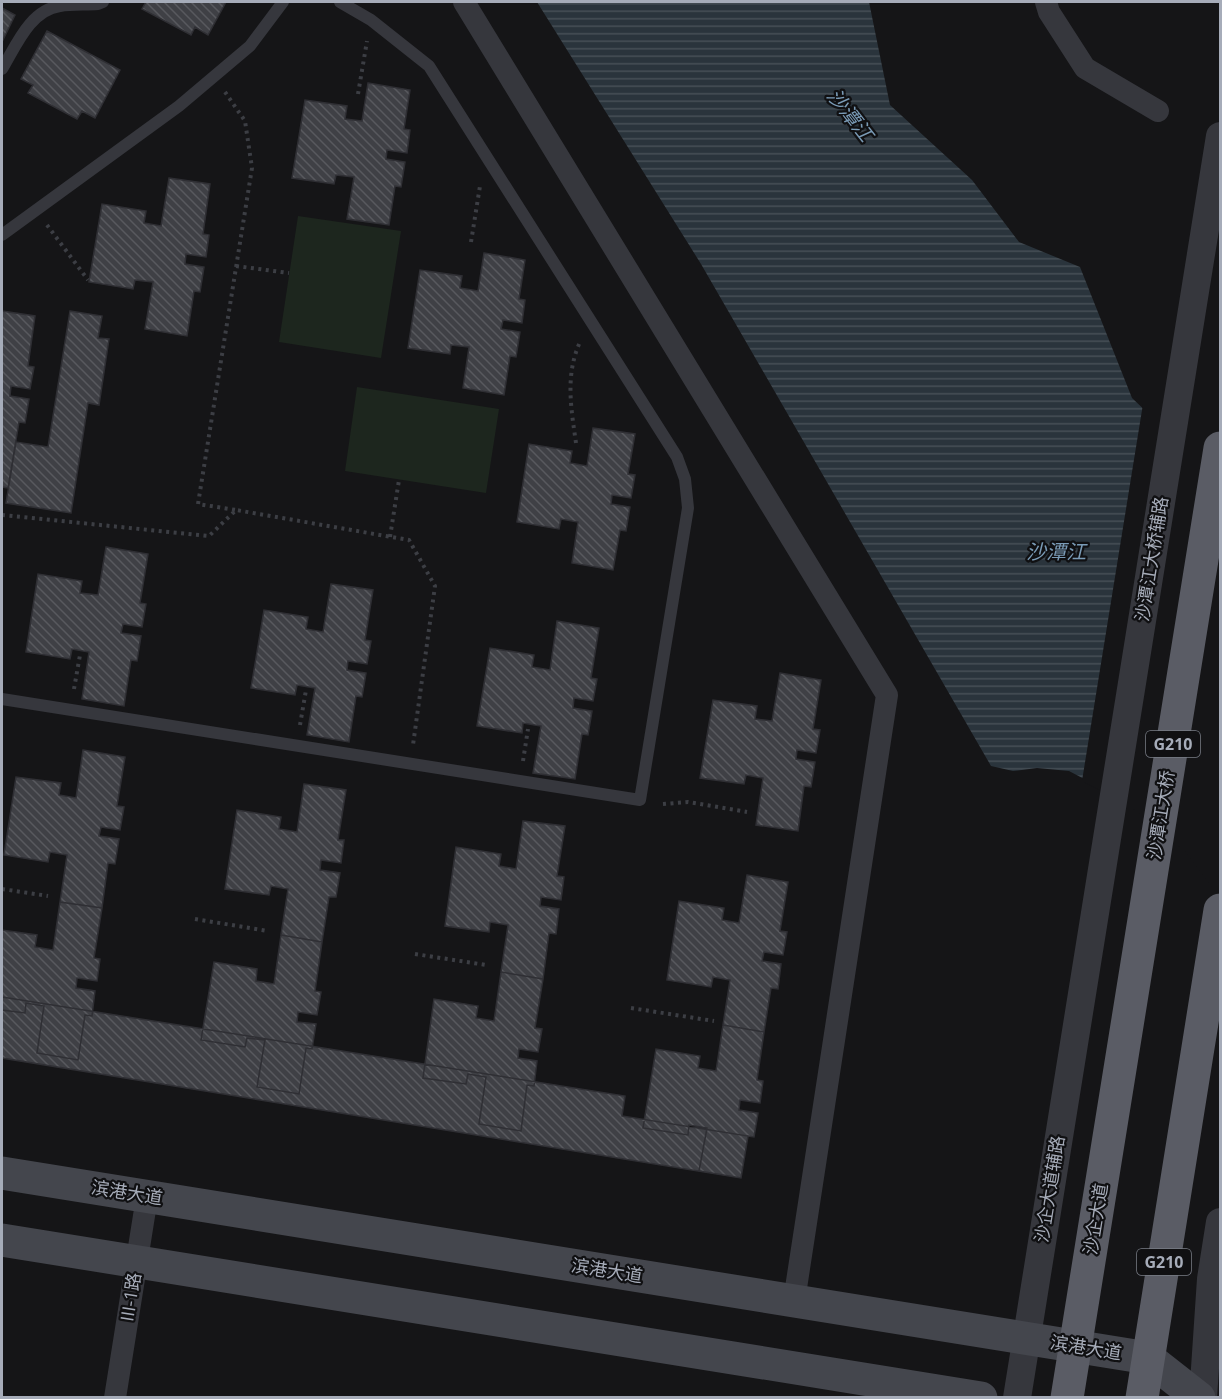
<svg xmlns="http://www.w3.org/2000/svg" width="1222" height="1399" viewBox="0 0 1222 1399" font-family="'Open Sans','Noto Sans SC',sans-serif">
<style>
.garden{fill:#1d261e}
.water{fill:url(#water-rules)}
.pier{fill:#151517}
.building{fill:url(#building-back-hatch);stroke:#2f2f34;stroke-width:1.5}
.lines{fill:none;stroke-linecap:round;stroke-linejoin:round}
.path{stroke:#3c3e44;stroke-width:4;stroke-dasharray:3 4.5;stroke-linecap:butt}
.service{stroke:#36373d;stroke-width:12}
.minor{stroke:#36373d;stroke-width:22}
.tertiary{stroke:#36373d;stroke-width:28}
.secondary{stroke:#44464d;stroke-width:33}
.trunk{stroke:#5a5c65;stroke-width:33}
.labels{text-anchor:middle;stroke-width:4.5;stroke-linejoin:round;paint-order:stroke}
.shield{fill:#101012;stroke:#797d87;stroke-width:1.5}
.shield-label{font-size:16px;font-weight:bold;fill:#a6acb9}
.street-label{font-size:18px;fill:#a6acb9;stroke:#101012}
.water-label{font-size:20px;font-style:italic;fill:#7a9bb6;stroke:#101012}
</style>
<defs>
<pattern id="water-rules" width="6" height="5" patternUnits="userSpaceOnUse" patternTransform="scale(1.5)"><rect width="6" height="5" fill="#2a343c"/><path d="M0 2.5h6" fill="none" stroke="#464f56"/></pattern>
<pattern id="building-back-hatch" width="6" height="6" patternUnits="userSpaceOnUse" patternTransform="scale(1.5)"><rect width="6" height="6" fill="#3f4045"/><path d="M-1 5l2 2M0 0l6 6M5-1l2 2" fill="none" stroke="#58595e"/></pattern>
</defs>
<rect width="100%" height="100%" fill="#151517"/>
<!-- garden -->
<path class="garden" d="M298,216L401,231L381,358L279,342Z
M357,387L499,409L486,493L345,471Z"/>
<!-- water -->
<path class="water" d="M537,2H869L890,105L972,180L1019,242L1080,267L1132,398L1200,463L1187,849L1130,803L1069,771L1037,768L1013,771L991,766L701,264Z"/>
<!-- pier -->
<path class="pier" d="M1143,404L1202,461L1220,496V898L1185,851L1128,805L1082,781Z"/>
<!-- building -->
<path class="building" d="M146,2H226L208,35L195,27L191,35L142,9Z
M2,8L15,15L2,42Z
M47,31L120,70L95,118L82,111L77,119L28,93L33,85L21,79Z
M368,83L410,90L404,129L410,130L407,153L387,150L386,159L405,162L401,187L395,186L389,225L347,219L354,177L336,175L334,184L292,178L305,100L347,106L345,119L362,121Z
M169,178L210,184L203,234L209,235L206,257L186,254L185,264L204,267L200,292L194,291L187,336L145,329L153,282L135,280L133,289L89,282L102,204L146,211L144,223L161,226Z
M484,253L525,260L519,299L525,300L522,323L503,320L501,329L520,332L516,357L510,356L504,395L463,388L469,347L451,345L450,354L408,348L420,270L462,276L460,288L478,291Z
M2,311L35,316L28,366L34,367L30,389L11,386L10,396L29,399L25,423L19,422L8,488L2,487Z
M70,311L102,316L98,338L109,339L99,405L88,403L71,513L6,503L16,442L48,447Z
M593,428L635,434L628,474L635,475L631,498L612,495L611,504L630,507L626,531L620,530L613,570L572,563L578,522L561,519L559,529L517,522L529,444L572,451L570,463L587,466Z
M106,547L148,554L140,603L146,604L142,627L123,624L121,633L141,636L137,661L131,660L124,706L82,699L89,652L72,649L70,659L26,652L38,574L82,581L80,593L98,595Z
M331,584L373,590L365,640L371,641L367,664L348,661L347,670L366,673L362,697L356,696L349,742L307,735L315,688L297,685L295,695L251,688L264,610L308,617L306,629L323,632Z
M557,621L599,628L591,678L597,679L593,701L574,698L573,708L592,711L588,735L582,734L575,779L533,773L541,726L523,723L522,733L477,726L490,648L534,655L532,667L550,670Z
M780,673L821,680L813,729L820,730L816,753L797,750L796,759L815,762L811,787L804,786L798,831L756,825L763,778L746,775L744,784L700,778L713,700L757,706L755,719L772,721Z
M83,750L125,757L117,806L124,807L120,830L101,827L99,836L119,839L115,864L108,863L102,908L60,902L67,855L50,852L48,862L4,855L16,777L61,783L59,795L76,798Z
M304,784L346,790L338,840H344L341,863L321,860L320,870L340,873L336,897H329L322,942L281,935L288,889L271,886L269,895L225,889L237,810L281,817L279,829L297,832Z
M523,821L565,826L557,876L564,877L561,900L541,897L540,906L559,909L556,934L549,933L543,979L501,972L508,925L490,922L489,932L445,926L456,847L501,854L499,866L516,869Z
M747,875L788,882L780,931L787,932L783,955L764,952L762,961L781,964L778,989L771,988L764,1032L723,1025L730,980L713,977L711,987L667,980L679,901L724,908L722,920L739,923Z
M60,902L102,908L94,958L100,959L97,981L77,978L76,988L95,991L92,1016L85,1015L78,1060L37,1053L44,1006L26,1003L25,1013L2,1010V930L37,935L35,947L53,950Z
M281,935L322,942L315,991L321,992L317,1015L298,1012L297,1022L316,1024L312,1049L306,1048L299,1094L257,1087L265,1040L247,1038L245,1047L201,1040L214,962L257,969L256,981L274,984Z
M501,972L543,979L535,1028L542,1029L538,1052L519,1049L518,1058L537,1061L534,1086L527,1085L521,1131L479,1124L486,1077L468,1074L466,1084L423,1078L434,999L478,1006L476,1018L494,1021Z
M2,997L625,1096L622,1116L748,1136L741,1178L2,1058Z
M723,1025L764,1032L757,1080L763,1081L760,1103L740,1100L739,1110L758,1113L754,1137L748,1136L741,1178L699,1171L707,1128L689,1125L688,1135L643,1128L656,1049L700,1056L698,1068L716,1071Z"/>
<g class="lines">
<!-- path -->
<path class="path" d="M225,92L245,121L252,168L198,504L236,510
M358,94L367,41
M47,225L88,280
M471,242L480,186
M236,266L289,273
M576,443C571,408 565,375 580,342
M2,515L209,536L236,510L409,540L435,586L413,745
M390,537L399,480
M74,689L80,655
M300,725L306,690
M523,761L528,729
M663,804L688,802L747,812
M2,889L48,896
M195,919L268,931
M415,954L486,965
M631,1008L714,1021"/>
<!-- service -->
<path class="service" d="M2,69C16,46 30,10 60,6C72,4 85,5 98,4L103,2
M2,235L179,106L250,46L283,2
M2,699L640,800L688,508L685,479L677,457L429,66L371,20L340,2"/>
<!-- minor -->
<path class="minor" d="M464,2L887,695L794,1301
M1046,2L1049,12L1085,68L1158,111
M115,1398L147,1197"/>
<!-- tertiary -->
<path class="tertiary" d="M1017,1398L1220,136
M1203,1398L1211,1279L1220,1222"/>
<!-- secondary -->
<path class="secondary" d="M2,1173L1148,1358L1199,1398
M2,1240L981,1398"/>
<!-- trunk -->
<path class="trunk" d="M1067,1398L1220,448
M1142,1398L1220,910"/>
</g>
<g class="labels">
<!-- shield labels -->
<g class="shield">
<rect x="1146" y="731" width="54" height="26" rx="4.5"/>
<rect x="1137" y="1249" width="54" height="26" rx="4.5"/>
</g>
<g class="shield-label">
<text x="1173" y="750">G210</text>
<text x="1164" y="1268">G210</text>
</g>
<!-- street labels -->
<g class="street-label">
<text transform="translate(1152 559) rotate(-81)" y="6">沙潭江大桥辅路</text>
<text transform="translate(1161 815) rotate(-81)" y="6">沙潭江大桥</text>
<text transform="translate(1050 1189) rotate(-81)" y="6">沙企大道辅路</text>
<text transform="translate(127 1193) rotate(9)" y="6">滨港大道</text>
<text transform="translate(1096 1219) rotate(-81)" y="6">沙企大道</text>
<text transform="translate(607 1271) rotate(9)" y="6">滨港大道</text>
<text transform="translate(131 1297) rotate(-81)" y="6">III-1路</text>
<text transform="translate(1086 1348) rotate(9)" y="6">滨港大道</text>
</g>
<!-- water labels -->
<g class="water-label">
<text transform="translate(850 115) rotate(52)" y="7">沙潭江</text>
<text x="1056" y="559">沙潭江</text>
</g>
</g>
<!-- border -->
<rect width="1222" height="1399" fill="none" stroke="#a6acb9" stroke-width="6"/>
</svg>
